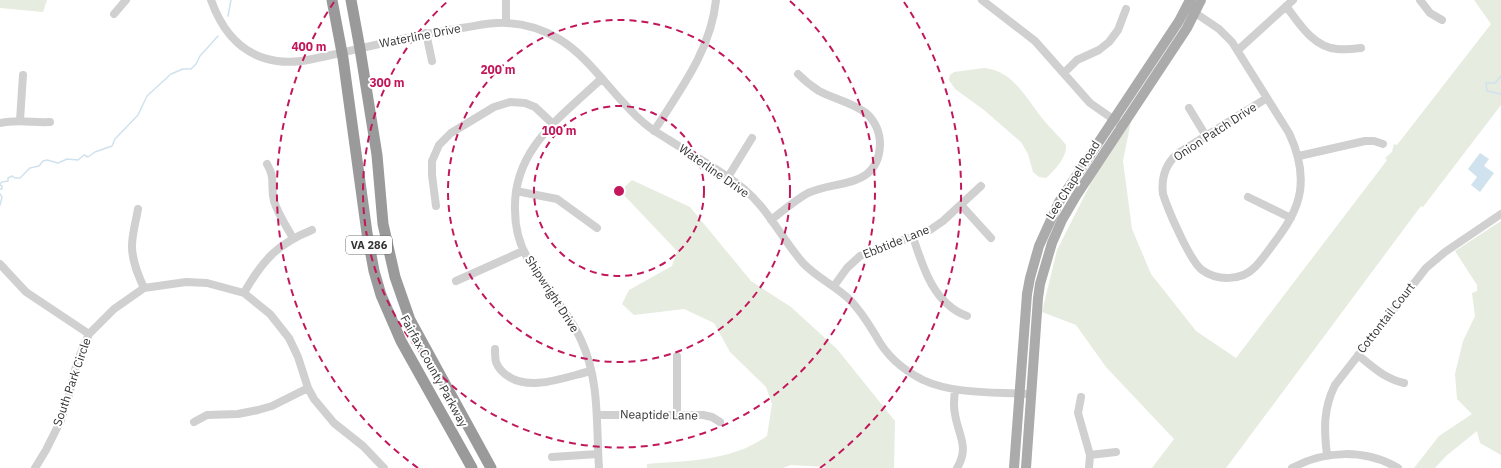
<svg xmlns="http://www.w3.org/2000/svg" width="1501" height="468" viewBox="0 0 1501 468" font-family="'IBM Plex Sans',sans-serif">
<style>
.green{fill:#e6ecdf}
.water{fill:#cfe2ee}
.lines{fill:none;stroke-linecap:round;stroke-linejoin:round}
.stream{stroke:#cfe2ee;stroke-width:1.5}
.minor{stroke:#d0d0d0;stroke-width:8}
.major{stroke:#ababab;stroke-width:10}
.highway{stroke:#9a9a9a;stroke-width:11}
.ring{fill:none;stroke:#c2185b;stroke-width:2;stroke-dasharray:7 5}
.labels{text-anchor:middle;stroke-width:4;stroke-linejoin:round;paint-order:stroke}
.shield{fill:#fff;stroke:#707070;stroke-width:1}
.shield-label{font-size:11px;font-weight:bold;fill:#333}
.street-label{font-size:12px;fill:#333;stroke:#fff}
.centre{fill:#c2185b;stroke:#fff;stroke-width:2}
.ring-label{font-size:12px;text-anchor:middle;font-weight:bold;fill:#c2185b;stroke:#fff;stroke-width:4;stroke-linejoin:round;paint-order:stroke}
</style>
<rect width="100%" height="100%" fill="#fff"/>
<!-- green -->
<path class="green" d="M0,0H47L43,12L0,8Z
M1474,0H1501V105L1423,207L1421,206L1226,468H1152L1174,439L1106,367L1076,325L1042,312L1057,250L1093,179L1133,111L1123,161L1132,229L1151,274L1196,331L1236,358L1378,172L1387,160L1385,158L1392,152L1394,144L1397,145L1491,24Z
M984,68C1015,70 1029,104 1047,124C1053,131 1060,137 1066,145C1067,157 1055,170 1046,178L1039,177L1033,172L1028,154L1021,142L984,110L955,89L949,80L950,75L954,72Z
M632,180L690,207L751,281L791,307L837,349L895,421L894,468H826L824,467L791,465L783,468H647V464C688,461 733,461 767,436L772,404L766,387L730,352L714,323L684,309L634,315L622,304L629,290L672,266L677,251L620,191Z
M1501,221V455L1480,443L1477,431L1446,456L1435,468H1414L1439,436L1472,414L1457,399L1455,374L1463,341L1475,316L1472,293L1477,291V285L1455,251Z"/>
<!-- water -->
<path class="water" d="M1480,153L1489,159L1484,166L1494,173L1480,192L1471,185L1477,177L1468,169Z"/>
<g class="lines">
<!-- stream -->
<path class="stream" d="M228,16L231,0
M1501,76L1495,83H1486L1487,91L1501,94
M0,184L2,182L8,181V178L12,176L15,178H20L30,168L39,166L43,161L47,160L58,163L67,159L78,160L84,155L88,157L95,152L112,146L115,139L138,115L147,96L171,74L183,69H191L196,64L200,56L218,36
M0,185L2,186V189H0
M0,194L2,197L0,205"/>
<!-- minor -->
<path class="minor" d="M211,0C222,31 242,56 277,61C297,64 316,58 336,54C380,44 423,33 468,27C480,25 494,22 507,23C525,24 544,30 559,39C591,58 615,99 644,123C652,130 661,135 669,140C694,156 721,170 744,189C769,210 782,239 803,263C817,278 836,286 850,300C861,311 868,323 876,336C886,355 903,370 923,380C953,394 993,392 1026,394
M982,0L1035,41L1090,103L1123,126
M1420,0L1430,13L1442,20
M1286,6C1299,23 1313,47 1337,49C1345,50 1353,49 1361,48
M1191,10L1219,29L1232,42L1289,133C1298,152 1303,170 1300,191C1297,211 1286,227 1274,243C1268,251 1262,260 1255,267C1242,281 1217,281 1202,270C1190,261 1168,210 1163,194C1161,178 1165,165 1177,154L1267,98
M114,14L126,0
M506,23V0
M426,33L432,61
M1238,50L1293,0
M1064,73L1077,60L1099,50L1109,42L1118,30L1126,9
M1189,108L1206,136
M20,120L23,75
M0,123C18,119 33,123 50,122
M654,131C680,90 711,50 716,0
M1299,156L1365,141H1374L1383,144
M267,164C276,179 270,185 274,201C278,214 286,226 293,238
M728,177L752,138
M516,191L557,199L597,228
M1248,197L1291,218
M961,205L991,238
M436,206L432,175V161L439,145L451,133L494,107L510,102L525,103L535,107L553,124
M138,209C136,221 132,234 132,246C132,261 138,275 144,288
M771,220C783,211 795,200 808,193C836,180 878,189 880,145C880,133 875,121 866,113C852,102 834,99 819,91C811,86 804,80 798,74
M913,237C923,268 934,304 967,316
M0,264L26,292L89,334
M456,281L523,251
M834,286L847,268L860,256L930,230L943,221L981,186
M244,293C262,261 277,244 312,230
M495,349C495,353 495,358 496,362C498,367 501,371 505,374C528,393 565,377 591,371
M1358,355C1374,368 1384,378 1404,383
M955,390C954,398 953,406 955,414C958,435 970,447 957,468
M1081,397L1078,413L1090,455L1089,468
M597,415H703L712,417L720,422
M677,415V356
M194,422L207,415L238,414L258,410L272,406L308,388
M1090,455L1116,452
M1327,455C1324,430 1323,409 1335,385L1426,268L1445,252L1501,214
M552,457L598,454
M35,468L46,450L61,420L69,395L77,362L89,334L114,309L144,288L186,282L207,283L244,293L270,314L289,338L298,357L308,388L314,399L334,423L363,446L384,468
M599,468C596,425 600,380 581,340C568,311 546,289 530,262C520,247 515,229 515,210C513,149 561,117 601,79
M1292,468C1325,450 1365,449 1398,468"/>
<!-- major -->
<path class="major" d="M1014,468L1027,294L1030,278L1039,246L1059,202L1179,21L1190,0
M1026,468L1038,298L1040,284L1052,243L1062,220L1076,196L1187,28L1201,0"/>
<!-- highway -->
<path class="highway" d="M332,0L343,58L367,233L374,271L381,295L401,341L472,468
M351,0L360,49L377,155L383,224L395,277L410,320L491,468"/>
</g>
<!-- distance rings -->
<g class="ring">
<circle cx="619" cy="191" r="85"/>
<circle cx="619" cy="191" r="171"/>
<path d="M790 1A256 256 0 1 1 448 1"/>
<path d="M418 468A342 342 0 0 1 334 2M904 2A342 342 0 0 1 820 468"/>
</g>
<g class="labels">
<!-- shield labels -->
<rect class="shield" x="346" y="236" width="46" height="18" rx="3"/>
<g class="shield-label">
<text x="369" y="249">VA 286</text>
</g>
<!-- street labels -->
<g class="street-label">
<text transform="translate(420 36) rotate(-11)" y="4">Waterline Drive</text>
<text transform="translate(1215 132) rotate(-33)" y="4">Onion Patch Drive</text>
<text transform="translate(714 171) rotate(35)" y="4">Waterline Drive</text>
<text transform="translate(1073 180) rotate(-58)" y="4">Lee Chapel Road</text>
<text transform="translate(896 242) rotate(-22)" y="4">Ebbtide Lane</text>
<text transform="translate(552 294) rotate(57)" y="4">Shipwright Drive</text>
<text transform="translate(1386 318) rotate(-52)" y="4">Cottontail Court</text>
<text transform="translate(434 371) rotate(61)" y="4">Fairfax County Parkway</text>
<text transform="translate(72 382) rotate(-71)" y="4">South Park Circle</text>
<text transform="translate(659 415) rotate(1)" y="4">Neaptide Lane</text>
</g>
</g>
<circle cx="619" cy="191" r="6" class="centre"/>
<g class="ring-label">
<text x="309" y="51">400 m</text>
<text x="498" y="74">200 m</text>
<text x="387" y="87">300 m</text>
<text x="559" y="135">100 m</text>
</g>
</svg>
